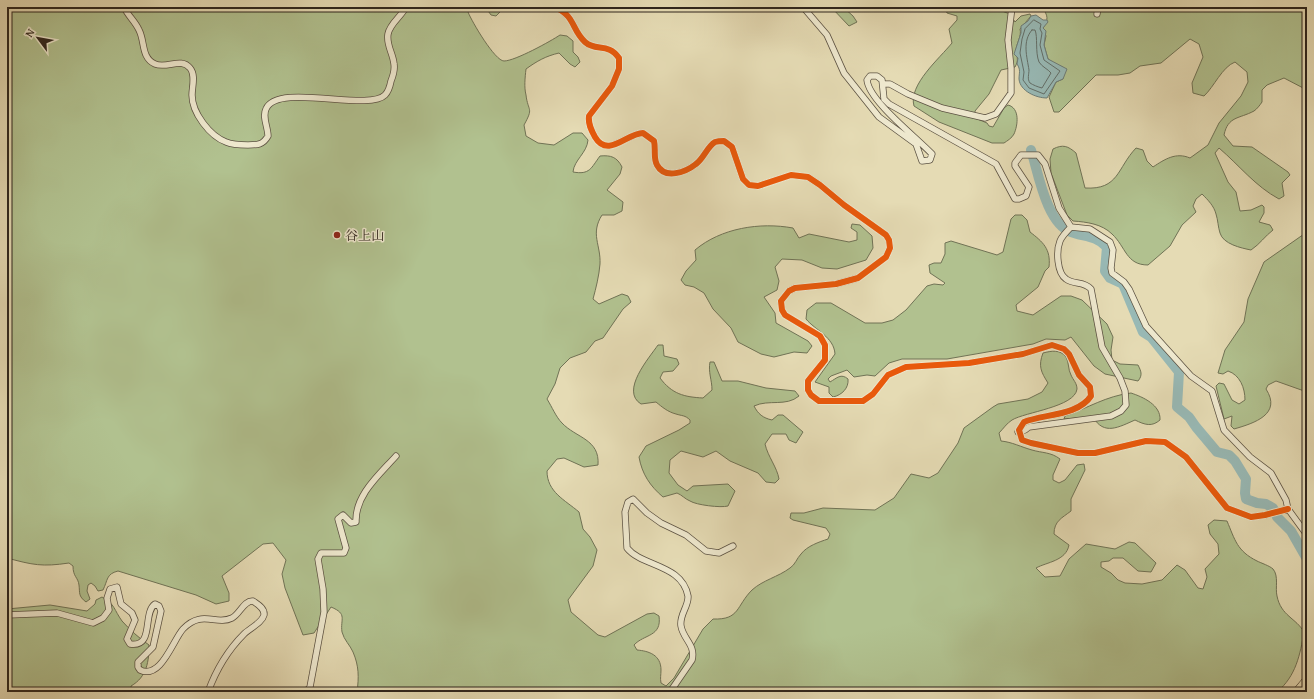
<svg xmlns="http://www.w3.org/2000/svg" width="1314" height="699" viewBox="0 0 1314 699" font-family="'Gentium Book Plus','Noto Serif JP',serif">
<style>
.green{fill:#b1c18f;stroke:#707356}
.water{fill:#98b9b5;stroke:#6e7e78}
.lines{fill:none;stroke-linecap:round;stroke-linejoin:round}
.shore{stroke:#636f69;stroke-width:1}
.river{stroke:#98b9b5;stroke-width:10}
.minor-casing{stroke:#5c5243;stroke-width:7}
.major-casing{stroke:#2e251d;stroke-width:8}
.minor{stroke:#eee8ce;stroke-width:5.5}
.major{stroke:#e5dbb4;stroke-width:7}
.cycleway-casing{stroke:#eee8ce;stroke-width:8}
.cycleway{stroke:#e8590c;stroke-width:6}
.poi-dot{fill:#8f2418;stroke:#eee8ce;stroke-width:1.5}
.labels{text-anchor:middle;stroke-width:3;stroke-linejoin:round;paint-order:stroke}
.poi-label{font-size:13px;fill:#2e251d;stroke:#eee8ce;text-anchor:start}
</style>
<rect width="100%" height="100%" fill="#e5dbb4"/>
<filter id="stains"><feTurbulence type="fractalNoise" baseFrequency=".005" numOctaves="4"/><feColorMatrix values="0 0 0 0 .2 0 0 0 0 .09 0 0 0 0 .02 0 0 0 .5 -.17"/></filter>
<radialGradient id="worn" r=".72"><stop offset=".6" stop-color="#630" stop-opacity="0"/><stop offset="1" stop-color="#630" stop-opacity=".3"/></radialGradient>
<!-- green -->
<path class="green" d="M7,7H473L468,12C472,22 495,61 504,61C515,61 551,41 560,35L567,36L573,41V52L578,57L580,62L575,67L570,64L559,53C546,56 537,61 526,69C525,78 524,87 526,95C528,112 534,107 524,125L526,136L538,143L554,145L573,133H582L588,140C587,153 574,160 573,172C590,175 591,168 600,156C611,155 617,157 622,167L620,174L607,190L623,202L622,211L614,215H602C590,234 601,245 600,264C599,276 596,288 593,299L599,304L622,294L628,296L631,302L623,309L603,338L595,341L586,352L570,358L560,368L555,384L547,399C552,407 556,417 562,423C576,438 600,439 598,465L584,467L564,458L557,459L547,471C547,492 565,500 579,512L583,529L590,537L597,550L593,566L568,600L571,612L598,635L605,637L647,614L654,613L659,616C662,637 644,634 634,645L637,650C649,651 661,655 661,670C661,675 660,678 661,683L666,686L674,678L703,629L713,619C740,620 736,606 752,590C763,580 778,577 790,568C795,565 797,558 801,554C807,546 819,542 828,539L830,534L826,528L793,520L790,518L791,513H804L823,508L875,510L894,498L911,474L929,478L938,473L958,443L964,428L993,407L998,404L1028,399L1042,392L1048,383C1041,372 1038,366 1043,353C1051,351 1060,349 1066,357C1069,362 1068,370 1071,375C1073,380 1077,383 1077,389C1075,407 1025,412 1012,420C1007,423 1003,429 999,433L1001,441C1012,442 1021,447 1032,450C1042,453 1051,452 1060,459L1053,475V480L1059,483L1065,480L1077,465L1084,464L1085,470L1071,499V511C1062,518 1054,521 1054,534L1069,545C1066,561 1047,562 1036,568L1045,577L1060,576L1069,559L1086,544L1115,549L1129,542L1135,543L1156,563L1151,572L1138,571L1123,558H1113L1109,561L1101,562V567L1111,573L1118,580L1125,583L1142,584L1162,580L1177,565L1185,570L1198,588L1203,589L1207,577L1205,569L1219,554L1218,544L1210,534L1208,525L1214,520L1227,521C1235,540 1237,551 1257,561C1261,563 1270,566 1273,569C1279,576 1275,588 1277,596C1281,616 1296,618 1304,632C1300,655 1296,676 1277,692H357C359,677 359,666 353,652C350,645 344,640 342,632C340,619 348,614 331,607L314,633L303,635L285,588L282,574L286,560L273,543L263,544L222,576L229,593V601L216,604L196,595L118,571C106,574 108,580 103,590L98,591L95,586L91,583L88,585L87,591L90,599L86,602C78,596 80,593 79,585C78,577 73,577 73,566L69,563C42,567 33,565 7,558Z
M482,7H505L496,16L491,15L486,8Z
M831,7H843L853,16L857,22L849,26Z
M945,7H991L1010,14L1015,22L1021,16L1030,14L1031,16L1020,29C1022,36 1016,44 1016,51C1017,58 1019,60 1015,67L1001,70L989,94L975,111V118L987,123L989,126L993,127L1004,108L1008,105C1020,108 1018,125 1014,134C1012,138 1007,141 1004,143H992L939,122L914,106C908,85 940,58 952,43L949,29L957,20V16L947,13Z
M1045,7H1307V90L1284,78L1267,85L1262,90V102C1260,105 1257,109 1254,111C1239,119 1228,116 1224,135L1233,146L1252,147L1288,172L1290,175L1282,183L1284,196L1279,199C1255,186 1240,166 1219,148L1215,153L1228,182L1236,192L1240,211L1251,210L1262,205L1264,207V213L1259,222L1270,225L1273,230C1265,236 1260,244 1251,250C1241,248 1223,244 1220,233C1218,227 1218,220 1216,214C1214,206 1208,200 1202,194L1196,199L1193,206L1196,212L1182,225L1170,246L1148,265C1126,265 1126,247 1112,234C1102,224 1087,222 1073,221L1067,215L1051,173L1050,159L1053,149C1063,144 1068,146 1076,153L1085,188C1119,190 1117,168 1136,148L1143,150L1147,161L1153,167C1165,159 1176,152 1190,158L1208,145L1219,123L1241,96L1248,82L1247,72L1235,62C1222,67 1214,87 1204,96L1193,93L1192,83L1203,57L1199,44L1190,39L1161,63L1140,66L1130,73L1118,75H1096L1059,112H1054L1049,97L1056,82L1063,79V67L1057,65L1048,59L1044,45L1046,36L1043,28C1047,21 1049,18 1044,10Z
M1015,215H1022L1027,220L1030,232C1043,242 1051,249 1049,267L1045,271L1038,287L1016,305L1017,311L1033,315L1061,296H1071L1082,300L1107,324L1113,337L1111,350L1112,360L1120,364L1138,365C1141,371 1143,375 1138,381L1105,374L1094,366L1071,337L1065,340L1046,339L1033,344L947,359H902L889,363L875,376L867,375L854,377L847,370L831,376L828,379L830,382C837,378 841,373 848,379C849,388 842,395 833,397L829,393V387L815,382L835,354C834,337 815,330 806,319L807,310L816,303H831L865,323H882L893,320L906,310L927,286L934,284L943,285L945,283L930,273L929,265L934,263H941L945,254V243L951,241L997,255L1003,252L1011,219Z
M852,224L860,225L872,236L873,248L866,260L837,269L822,268L802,260L782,259L775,267L779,281L777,290L764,297L775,313L776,323L808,341L812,346L807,353L794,352L774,357L761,354L738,342L731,328L713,309L704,293L694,287L685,285L681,280L686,271L696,260L695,250C721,228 760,222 793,228L799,238L809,234L849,242L857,240V232L851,228Z
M1307,232V392L1276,381L1268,385L1266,389C1282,414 1255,423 1234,429L1231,426L1232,416L1224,419L1216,386L1219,383L1224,384L1232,400L1239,404L1245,400C1245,388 1240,375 1228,371L1223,374L1218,373L1225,350L1244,322L1248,299L1264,262Z
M658,345H663L664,356L677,359L679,364L673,371L663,372L660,378C672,394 684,397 703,398L712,390C712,380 708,372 710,362H714L722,381H738L766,388L795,391L799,396C786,407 769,399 754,406C758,414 763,418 772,420L778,415H783L803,432L796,443L789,440L786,434H772L765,444C768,457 777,467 779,479L775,483L766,482L758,473L730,461L716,451L703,457L681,451L670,460L669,473L678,485L687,491L693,486L728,484L735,491L728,506C721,508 696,505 690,501C685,499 682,495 677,493L663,497C650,486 642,474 639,457L646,446L679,430L690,423V420C685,415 682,416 676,414C668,412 662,407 656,402L641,404C620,391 649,358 658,345Z
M1131,393C1143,397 1161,405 1160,420C1152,427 1145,425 1135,420C1119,427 1104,436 1093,417L1064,419L1065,416C1088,408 1106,396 1131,393Z
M102,597C115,604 114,610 122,621C130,630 139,638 149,645C149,661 147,677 131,686L132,692H7V609L50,605L87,611L95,604L96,600Z"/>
<!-- water -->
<path class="water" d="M1036,15L1043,20H1047L1048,22L1043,28L1046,31L1044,45L1048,59L1067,69L1063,79L1056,82L1047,98C1036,98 1020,91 1019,79C1019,73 1021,70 1017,64L1018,58L1014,54L1021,33V26L1028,21L1031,16Z"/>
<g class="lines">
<!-- shore -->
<path class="shore" d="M1034,20L1041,24L1040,29L1042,33L1040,45L1044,60L1060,71L1044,94L1029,88L1023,80L1024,72L1020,53L1022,39L1025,29Z
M1032,30H1035C1038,37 1035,52 1039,62C1042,67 1048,69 1051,73L1042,88C1038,87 1033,85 1030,83C1027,79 1029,74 1029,70C1027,57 1022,41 1032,30Z"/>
<!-- river -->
<path class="river" d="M1031,150C1038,171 1046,223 1071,232C1084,237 1096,235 1107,247L1105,271L1110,278L1123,284L1143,332L1151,337L1179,372L1177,407L1189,417L1196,427L1217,452L1229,455L1235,461L1246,479L1245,493L1246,499L1257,503L1266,504L1273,508L1277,517L1291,531L1307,559"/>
<!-- minor casing -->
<g class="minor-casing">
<path id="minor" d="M124,7C128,16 135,21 139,30C145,41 141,58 155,64C167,69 181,57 190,68C196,75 192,87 192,95C192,113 210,136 226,142C233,145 240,145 248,145C257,145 263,145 268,136C268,127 262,117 266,109C277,82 368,112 385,95C389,91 390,86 391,81C393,76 395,70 394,64C393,53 386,45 388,34C390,23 401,17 406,7
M555,7C576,17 571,29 585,42C596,52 608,42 619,58V69L612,86L589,116C588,124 591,130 595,137C608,159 627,133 643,133L654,141C656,149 653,158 657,165C665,180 686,172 696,164C704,158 707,147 715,142C718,141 721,141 724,141L732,147L743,179L749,185L758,186L791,175L808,177L820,185L844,205L886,235L889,240L890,248L886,257L858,278L836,284L795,288L789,291L781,301L782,310L785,315L820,336L825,345V360L808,381V390L811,395L819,401H863L873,394L888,375L906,367L969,363L1023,354L1052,345L1064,349L1069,354L1079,375L1090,387L1091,396C1078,416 1043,414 1024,422L1019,430L1022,440L1031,443L1078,453H1095L1146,441L1165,442L1186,457L1227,508L1251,517L1265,515L1288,509
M803,7L827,35L844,73L879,117L916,144L922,161L930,160L932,154C916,137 869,101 867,80L870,76H877L882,80L884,99L889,104L996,164L1015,199H1019L1026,196L1029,187L1015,166V163L1021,155H1038L1045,164L1059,208L1071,227
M1097,14L1098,7
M884,84H890L908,94L942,108L985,118L996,114L1011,93V68L1008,40L1012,7
M1018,432L1025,430L1029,427L1111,416L1121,411L1126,405L1125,391L1120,378L1102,347L1091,289C1084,281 1074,285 1066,279C1057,273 1056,251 1060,241C1062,236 1067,231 1071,227L1090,229L1110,242L1113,250L1111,268L1112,273L1124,282L1129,289L1146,326L1191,376L1212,391L1224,430L1250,457L1271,473L1286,500L1288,509L1307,535
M7,615L57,613L93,623L103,618L109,610L107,598L110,589L117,587L121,604L132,613L135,620L127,639L130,644C155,648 142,613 155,604L159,606L161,611L153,647L138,662V667L140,670C161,680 173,640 183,629C202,609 216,626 232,618C240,614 244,600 253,601C257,604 265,608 264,615C262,623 250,628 244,634C227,651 216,670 208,692
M306,692L310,687L324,612L323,589L318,559L321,553H344L346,548L338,519L343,515L351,523L356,522C355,495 379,475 396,456
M670,692L692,660C696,645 683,639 681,626C679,615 689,606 688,596C682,564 642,567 627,548L625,512L628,502L633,499L647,513L661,523L686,535L706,551L719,553L733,546"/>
</g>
<!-- major casing -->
<g class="major-casing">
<path id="major" d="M1296,692L1307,679"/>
</g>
<!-- minor -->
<use href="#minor" class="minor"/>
<!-- major -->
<use href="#major" class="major"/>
<!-- cycleway casing -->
<g class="cycleway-casing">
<path id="cycleway" d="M555,7C576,17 571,29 585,42C596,52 608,42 619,58V69L612,86L589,116C588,124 591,130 595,137C608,159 627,133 643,133L654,141C656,149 653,158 657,165C665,180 686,172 696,164C704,158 707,147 715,142C718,141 721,141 724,141L732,147L743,179L749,185L758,186L791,175L808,177L820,185L844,205L886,235L889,240L890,248L886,257L858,278L836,284L795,288L789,291L781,301L782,310L785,315L820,336L825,345V360L808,381V390L811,395L819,401H863L873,394L888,375L906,367L969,363L1023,354L1052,345L1064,349L1069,354L1079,375L1090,387L1091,396C1078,416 1043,414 1024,422L1019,430L1022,440L1031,443L1078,453H1095L1146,441L1165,442L1186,457L1227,508L1251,517L1265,515L1288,509"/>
</g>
<!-- cycleway -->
<use href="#cycleway" class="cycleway"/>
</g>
<!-- markers -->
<circle class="poi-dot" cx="337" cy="235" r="4"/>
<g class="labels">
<!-- poi labels -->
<g class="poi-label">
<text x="345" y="240">谷上山</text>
</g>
</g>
<!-- margin -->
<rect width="1314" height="699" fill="none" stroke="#e5dbb4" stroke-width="24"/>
<rect x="8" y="8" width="1298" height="683" fill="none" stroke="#2e251d" stroke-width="2"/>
<rect x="12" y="12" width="1290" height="675" fill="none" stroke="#2e251d"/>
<!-- north arrow -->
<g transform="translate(38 38) rotate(302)" stroke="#eee8ce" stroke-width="3" paint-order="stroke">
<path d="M0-3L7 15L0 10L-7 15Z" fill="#2e251d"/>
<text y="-6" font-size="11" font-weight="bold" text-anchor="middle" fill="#2e251d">N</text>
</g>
<rect width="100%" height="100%" filter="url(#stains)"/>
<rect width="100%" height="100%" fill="url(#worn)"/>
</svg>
